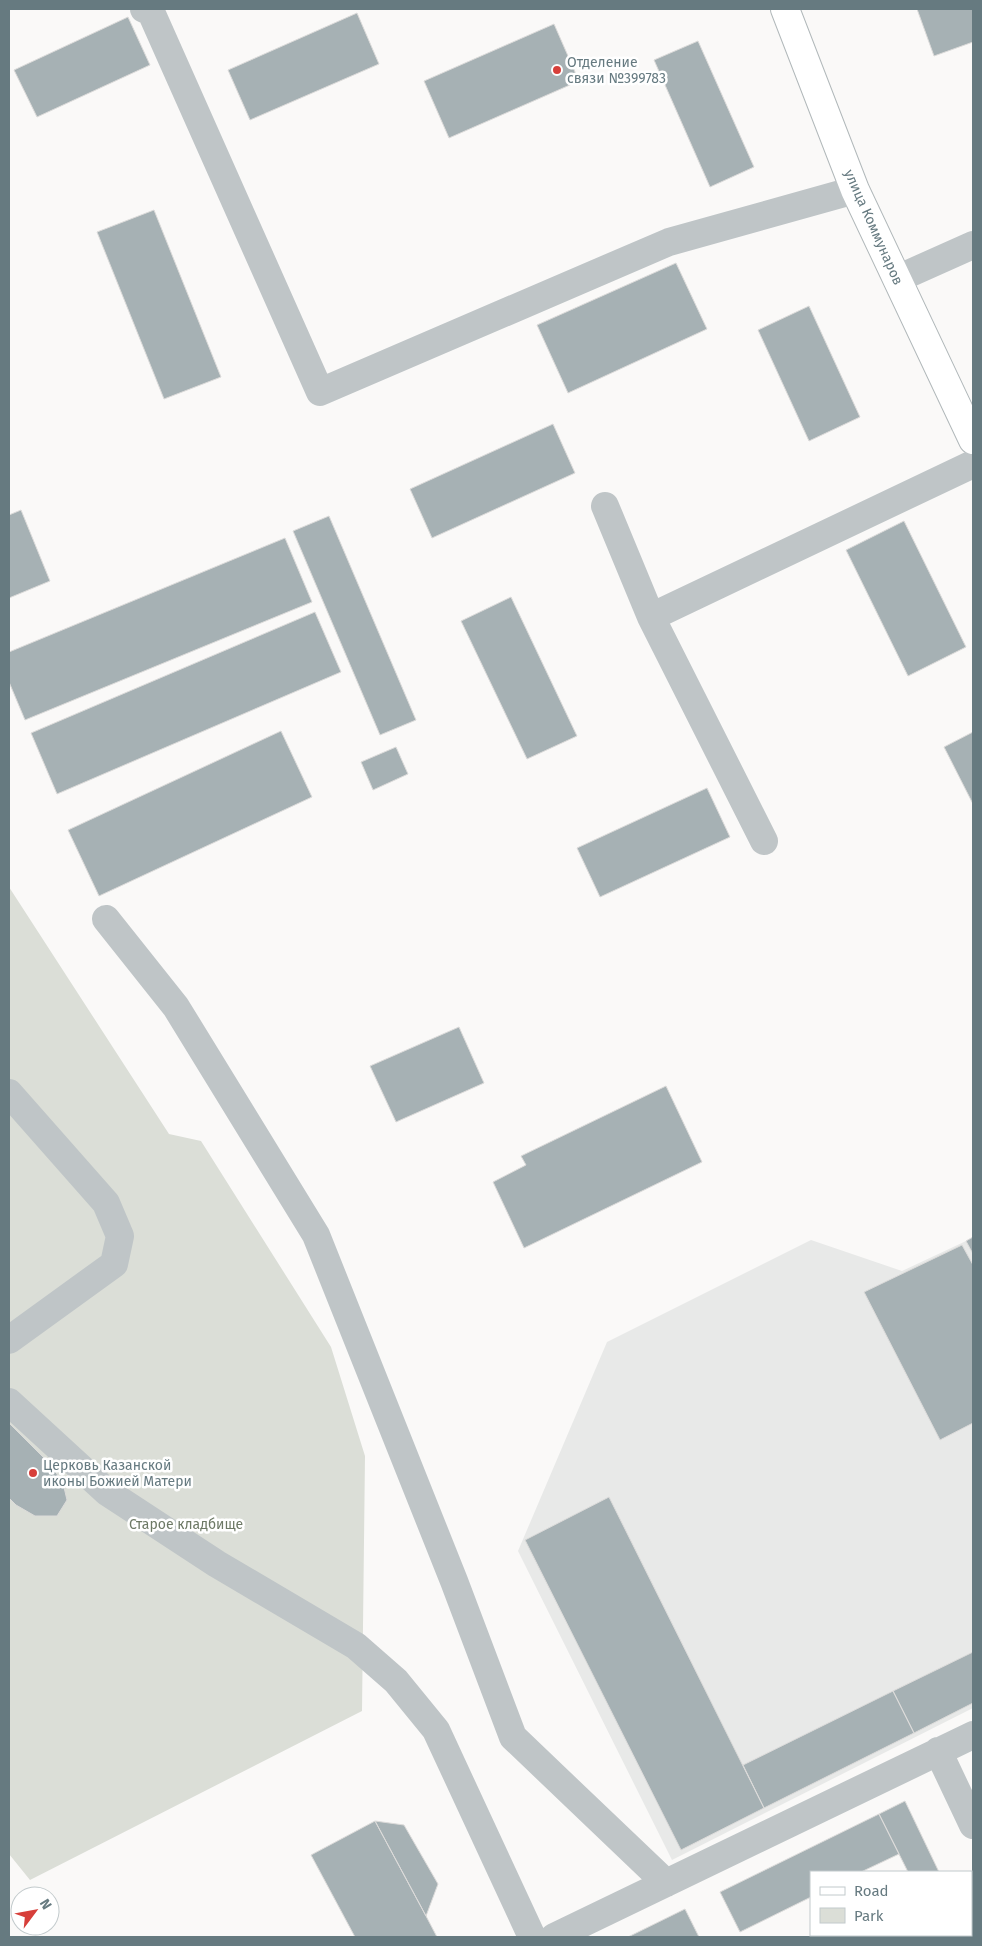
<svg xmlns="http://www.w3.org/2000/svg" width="982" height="1946" viewBox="0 0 982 1946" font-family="'Fira Sans',sans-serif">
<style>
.built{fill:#e8e9e8}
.green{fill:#dbded7}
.building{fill:#a6b1b4;stroke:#dcdbda}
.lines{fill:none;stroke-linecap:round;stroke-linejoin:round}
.major-casing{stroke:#b1b8ba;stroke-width:30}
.minor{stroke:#bfc5c7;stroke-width:28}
.major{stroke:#fff;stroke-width:28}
.poi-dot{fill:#d73f3a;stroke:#fff;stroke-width:2}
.labels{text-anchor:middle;stroke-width:5;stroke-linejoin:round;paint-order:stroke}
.poi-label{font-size:14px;fill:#667a80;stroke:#fff;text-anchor:start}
.street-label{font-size:14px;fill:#667a80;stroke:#fff}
.park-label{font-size:14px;fill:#6d7965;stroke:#fff}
</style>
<rect width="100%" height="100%" fill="#faf9f8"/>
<!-- built -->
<path class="built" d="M811,1240L902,1271L966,1241L973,1254V1708L672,1860L518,1551L607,1342Z"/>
<!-- green -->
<path class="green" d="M9,887L169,1134L201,1141L331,1347L365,1456L362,1711L30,1880L9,1854Z"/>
<!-- building -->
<path class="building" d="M917,9H973V42L934,56Z
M357,13L379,64L250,120L228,70Z
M128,17L150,65L37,117L14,70Z
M554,24L579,81L449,138L424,81Z
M698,41L754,167L710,187L654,60Z
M154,210L221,377L164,399L97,232Z
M676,263L707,329L568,393L537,325Z
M809,306L860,417L809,441L758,330Z
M553,424L575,473L432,538L410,489Z
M21,510L50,581L9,598V515Z
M329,516L416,720L380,735L293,531Z
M904,521L966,647L908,676L846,550Z
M285,538L312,602L25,720L9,682V652Z
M511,597L577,736L527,759L461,621Z
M315,612L341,672L57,794L31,733Z
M281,731L312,797L99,896L68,830Z
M973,732V804L944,747Z
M396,747L408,774L373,790L361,762Z
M707,788L730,837L600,897L577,848Z
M459,1027L484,1083L396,1122L370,1066Z
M666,1086L702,1162L524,1248L493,1182L526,1165L521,1156Z
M973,1237V1254L966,1241Z
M962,1245L973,1265V1423L940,1440L864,1292Z
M9,1423L50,1464L63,1483L67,1500L57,1516H35L16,1505L9,1498Z
M609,1497L764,1808L681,1850L525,1540Z
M973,1652V1703L914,1733L893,1691Z
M893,1691L914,1733L764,1808L743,1765Z
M905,1801L939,1872H908L879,1814Z
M879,1814L899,1854L861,1872H811V1897L740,1932L720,1892Z
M375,1821L404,1825L438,1884L426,1916Z
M375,1821L426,1916L437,1937H355L311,1855Z
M685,1909L699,1937H628Z
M869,1935H932L933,1937H871Z"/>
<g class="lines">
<!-- major casing -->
<g class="major-casing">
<path id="major" d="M785,9L855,190L973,440"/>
</g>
<!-- minor -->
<path class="minor" d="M144,9L151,12L320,392L669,242L855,190
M897,279L973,245
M605,506L651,617L764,841
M651,617L973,464
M106,919L176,1007L316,1235L454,1581L513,1737L666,1883
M9,1093L106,1203L120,1236L114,1264L9,1340
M9,1402L107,1492L217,1564L356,1646L396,1681L436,1730L532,1937
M938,1751L973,1825
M554,1937L973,1735"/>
<!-- major -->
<use href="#major" class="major"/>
</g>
<!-- markers -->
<g class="poi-dot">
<circle cx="557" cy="70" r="5"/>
<circle cx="33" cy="1473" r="5"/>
</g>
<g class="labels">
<!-- poi labels -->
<g class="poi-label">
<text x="567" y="67">Отделение<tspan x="567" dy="16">связи №399783</tspan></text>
<text x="43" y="1470">Церковь Казанской<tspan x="43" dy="16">иконы Божией Матери</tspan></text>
</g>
<!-- street labels -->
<g class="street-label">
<text transform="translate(874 227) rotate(66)" y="5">улица Коммунаров</text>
</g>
<!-- park labels -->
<g class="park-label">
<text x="186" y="1529">Старое кладбище</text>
</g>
</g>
<!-- border -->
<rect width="982" height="1946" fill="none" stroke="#667a80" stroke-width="20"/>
<!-- legend -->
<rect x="810" y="1871" width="162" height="65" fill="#ffffff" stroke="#c2cacc"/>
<rect x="820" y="1887" width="25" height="8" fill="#ffffff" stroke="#c2cacc"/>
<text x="854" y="1896" font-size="15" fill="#667a80">Road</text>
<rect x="820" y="1908" width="25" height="15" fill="#dbded7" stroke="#c2cacc"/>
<text x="854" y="1921" font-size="15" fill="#667a80">Park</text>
<!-- north arrow -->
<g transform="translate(35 1911) rotate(58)"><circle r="24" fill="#ffffff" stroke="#c2cacc"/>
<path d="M0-4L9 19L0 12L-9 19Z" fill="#d73f3a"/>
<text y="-8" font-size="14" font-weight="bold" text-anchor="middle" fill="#667a80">N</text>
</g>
</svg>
